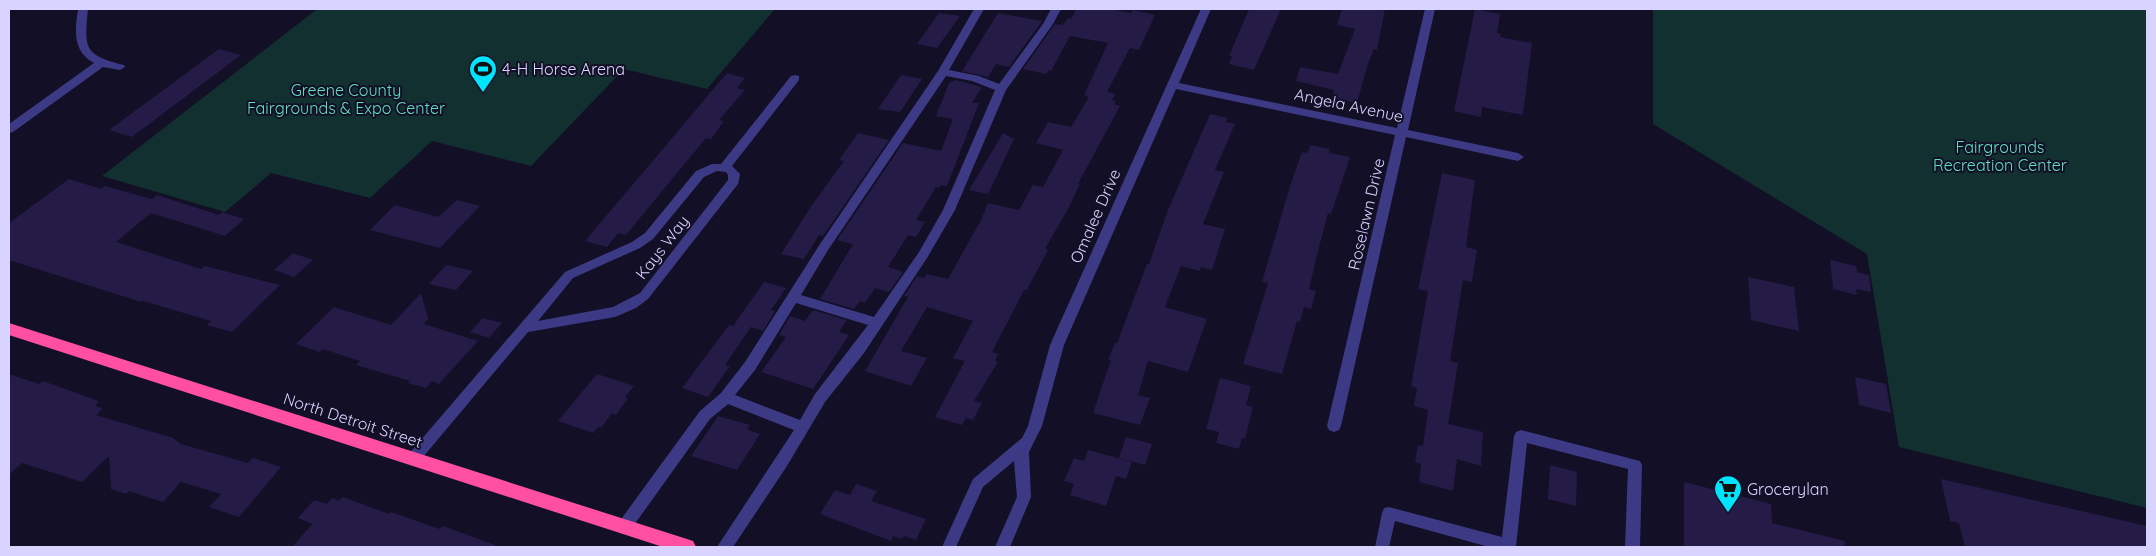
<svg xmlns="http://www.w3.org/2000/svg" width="2156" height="556" viewBox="0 0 2156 556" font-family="Quicksand,sans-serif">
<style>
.green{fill:#12302f}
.building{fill:#241b47}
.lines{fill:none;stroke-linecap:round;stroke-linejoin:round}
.minor{fill:#3d3a85;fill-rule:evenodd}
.highway{fill:#ff4fa3;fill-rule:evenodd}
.labels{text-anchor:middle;stroke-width:4;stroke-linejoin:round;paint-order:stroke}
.poi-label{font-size:16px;fill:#d9d4ff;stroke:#130f26;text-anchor:start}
.park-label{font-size:16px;fill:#5fe0c0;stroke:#130f26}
.street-label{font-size:16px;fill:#d9d4ff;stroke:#130f26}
</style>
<rect width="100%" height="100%" fill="#130f26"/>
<!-- green -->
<path class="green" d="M317,9H775L707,89L624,69L531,166L432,141L370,198L271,173L225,212L102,176Z
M1653,9H2147V508L1899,447L1867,254L1653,124Z"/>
<!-- building -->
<path class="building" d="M1076,9H1110L1131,13L1133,10L1155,15L1139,50L1130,48L1107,92L1115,94L1112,100L1116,101L1114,104L1120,106L1078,184H1080L1068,209L1045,249L1048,250L1027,290H1024L992,352L998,354L995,361L998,362L974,401L982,403L973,420L966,418L962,425L935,417L965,361L953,358L973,321L927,307L901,351L927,358L911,386L865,371L908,297L904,296L917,276L924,278L926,274L948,279L981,220L988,203L1019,210L1033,185L1043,187L1063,150L1036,143L1048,122L1071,127L1089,97L1084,95L1108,43L1070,36L1051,71L1048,70L1046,74L1023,69L1055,24L1063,25L1068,18L1071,19Z
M1249,9H1281L1254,70L1229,64L1232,56H1229Z
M1342,9H1385L1377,50L1374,49L1368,64L1357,103L1332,98L1334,90L1296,81L1300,67L1338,74L1355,29L1337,25Z
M1475,9L1500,14L1497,33L1501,34L1500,37L1532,43L1523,115L1482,107L1481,117L1454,111Z
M939,13L960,16L937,48L917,44Z
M998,13L1042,21L1009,67L996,64L988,77L962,71Z
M219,49L241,55L132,137L109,130Z
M727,73L745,78L737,88L745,90L719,120L724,121L711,139L706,138L626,235L618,233L607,247L585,241Z
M901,75L922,79L900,112L878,109Z
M956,80L982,87L972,103H979L947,186L941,185L939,188L936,187L916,220L925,222L916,237L908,235L888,267L903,272L889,292L875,288L865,303L860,301L854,309L820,299L853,244L837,240L903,143L941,151L953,119L936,116L949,83Z
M1210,114L1228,118L1226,122L1235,124L1215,170L1224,172L1203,224L1225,229L1212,270L1201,267L1200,271L1181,266L1165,307L1207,319L1188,372L1148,361L1138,395L1150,398L1140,425L1093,413L1111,360H1108L1115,343H1117L1147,264H1149L1168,210Z
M858,133L889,140L823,236L819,235L804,259L781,254L812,205L844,161L839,160Z
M1003,133L1014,139L988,194L969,190Z
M1310,145L1330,149L1329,153L1350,157L1331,214L1328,213L1319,247L1309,289L1316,291L1311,309L1304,307L1300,322L1297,321L1282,374L1243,364L1268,283L1262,282L1290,186L1302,152L1308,153Z
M1442,173L1475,180L1466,247L1477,250L1472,282L1463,280L1450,361L1458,363L1448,424L1483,432L1481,466L1457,459L1453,491L1419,482L1421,464L1415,462L1418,445L1423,446L1428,410L1414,406L1417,388L1411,386L1428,291L1418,289Z
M69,179L101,189L105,186L152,199L157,195L219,215L222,212L244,219L225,236L151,213L116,242L201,269L205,266L280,285L232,332L207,325L211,321L143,301L141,302L9,260V223Z
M457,200L480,206L440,248L370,230L395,205L438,217Z
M293,253L313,260L294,277L274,270Z
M1830,260L1856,266L1857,272L1869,275L1871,292L1856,289L1857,295L1833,289Z
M446,265L473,271L456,290L429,284Z
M1748,277L1794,287L1799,331L1751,320Z
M764,282L786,288L771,310L775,311L763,331L751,327L725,365L730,366L708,397L682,388L729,325L733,326Z
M421,293L428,319L424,324L478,341L439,384L432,381L426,388L408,383L410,381L356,365L360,361L323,349L320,352L296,344L334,307L391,325Z
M813,310L847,320L839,332L849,335L813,389L761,372L786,337L779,335L790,316L805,321Z
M483,318L502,323L489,338L470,332Z
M9,374L39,384L43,381L99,401L95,406L103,408L96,415L173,438L181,444L248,463L253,458L281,467L239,517L209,507L221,494L181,482L163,502L129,491L126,494L111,489L109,456L82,482L22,463L9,475Z
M597,374L634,386L625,397L628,398L616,415L612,413L601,428L598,427L593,433L558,421Z
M1855,377L1886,384L1891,413L1859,405Z
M1220,378L1251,386L1246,405L1253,407L1245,439L1242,438L1239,449L1216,443L1219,432L1206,429Z
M718,416L750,425L747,429L760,434L737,470L691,456Z
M1126,437L1152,444L1145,465L1119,458Z
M1088,450L1132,462L1126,479L1116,476L1106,506L1070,495L1074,484L1064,481L1074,458L1084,461Z
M1550,465L1577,472L1576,506L1548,499Z
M1941,479L2147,526V547H1965L1959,523L1950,521Z
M1684,482L1771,504L1772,523L1845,541L1844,547H1684Z
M856,484L877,491L871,501L926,519L916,540L904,536L902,539L893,536L891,541L820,514L835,490L850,495Z
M343,497L389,514L391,512L440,529L443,526L495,545V547H292L312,524L298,518L314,500L327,504L332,498L339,501Z"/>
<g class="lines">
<!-- minor -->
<path class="minor" d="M78,9H88C84,49 84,55 124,65L125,67L120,70L103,67L13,132L9,133V124L94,63C72,51 75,30 78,9Z
M974,9H984L949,70L979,76L999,84L1043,24L1051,9H1061L1053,24L1006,90L955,210L927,258L864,353L825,402L787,466L733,547H717L794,430L728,404L710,419L629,532L624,534L619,532L617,527L619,522L700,411L721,393L745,362L820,244L938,71ZM946,76L972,81L995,90L943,210L919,252L874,317L801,295L828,250ZM796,303L868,325L815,394L800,420L735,395L755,370Z
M1201,9H1211L1179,83L1397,128L1425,9H1435L1408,130L1518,153L1524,157L1518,161L1406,137L1341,426L1339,430L1334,432L1329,430L1327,426L1395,135L1176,89L1064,345L1042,426L1029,452L1031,497L1010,547H995L1017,497L1014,461L983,487L956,547H942L973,479L1022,438L1028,426L1050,345Z
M795,75L799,76V80L732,166L740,174L738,184L648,299L636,308L615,317L528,332L418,463L413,465L408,463L406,459L408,455L565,272L632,242L645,233L696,171L712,164H721L791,76ZM717,171L726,172L728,175V180L640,293L613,307L538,321L573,278L640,248L653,239L704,177Z
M1521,430L1640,461L1642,465L1640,547H1625L1628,469L1527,443L1516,547H1489L1395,521L1389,547H1375L1382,513L1384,508L1389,507L1502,537L1514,436L1516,432Z"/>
<!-- highway -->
<path class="highway" d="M9,323L687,539L693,541L696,547H663L9,335Z"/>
</g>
<!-- icons -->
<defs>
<g id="stadium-pin" transform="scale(1.4375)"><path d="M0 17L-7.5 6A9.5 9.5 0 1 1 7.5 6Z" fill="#00e5ff" stroke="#130f26"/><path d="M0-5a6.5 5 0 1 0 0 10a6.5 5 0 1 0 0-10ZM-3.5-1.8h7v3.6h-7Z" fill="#111"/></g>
<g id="supermarket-pin" transform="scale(1.4375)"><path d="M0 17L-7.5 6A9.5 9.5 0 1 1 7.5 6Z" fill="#00e5ff" stroke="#130f26"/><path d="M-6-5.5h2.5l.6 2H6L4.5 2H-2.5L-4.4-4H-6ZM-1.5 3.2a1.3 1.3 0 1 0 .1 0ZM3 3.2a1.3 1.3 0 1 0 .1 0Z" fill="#111"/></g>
</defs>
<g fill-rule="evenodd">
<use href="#stadium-pin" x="483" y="69"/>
<use href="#supermarket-pin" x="1728" y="489"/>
</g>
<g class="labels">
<!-- poi labels -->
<g class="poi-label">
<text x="502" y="75">4-H Horse Arena</text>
<text x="1747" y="495">Grocerylan</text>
</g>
<!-- park labels -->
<g class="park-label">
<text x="346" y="96">Greene County<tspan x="346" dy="18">Fairgrounds &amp; Expo Center</tspan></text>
<text x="2000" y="153">Fairgrounds<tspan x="2000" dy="18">Recreation Center</tspan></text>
</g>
<!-- street labels -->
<g class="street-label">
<text transform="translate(1349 105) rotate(12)" y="6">Angela Avenue</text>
<text transform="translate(1366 214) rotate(-77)" y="6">Roselawn Drive</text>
<text transform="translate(1095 216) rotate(-66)" y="6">Omalee Drive</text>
<text transform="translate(662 247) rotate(-52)" y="6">Kays Way</text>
<text transform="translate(353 420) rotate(18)" y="6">North Detroit Street</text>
</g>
</g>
<!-- border -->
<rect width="2156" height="556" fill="none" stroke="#d9d4ff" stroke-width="20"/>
</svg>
